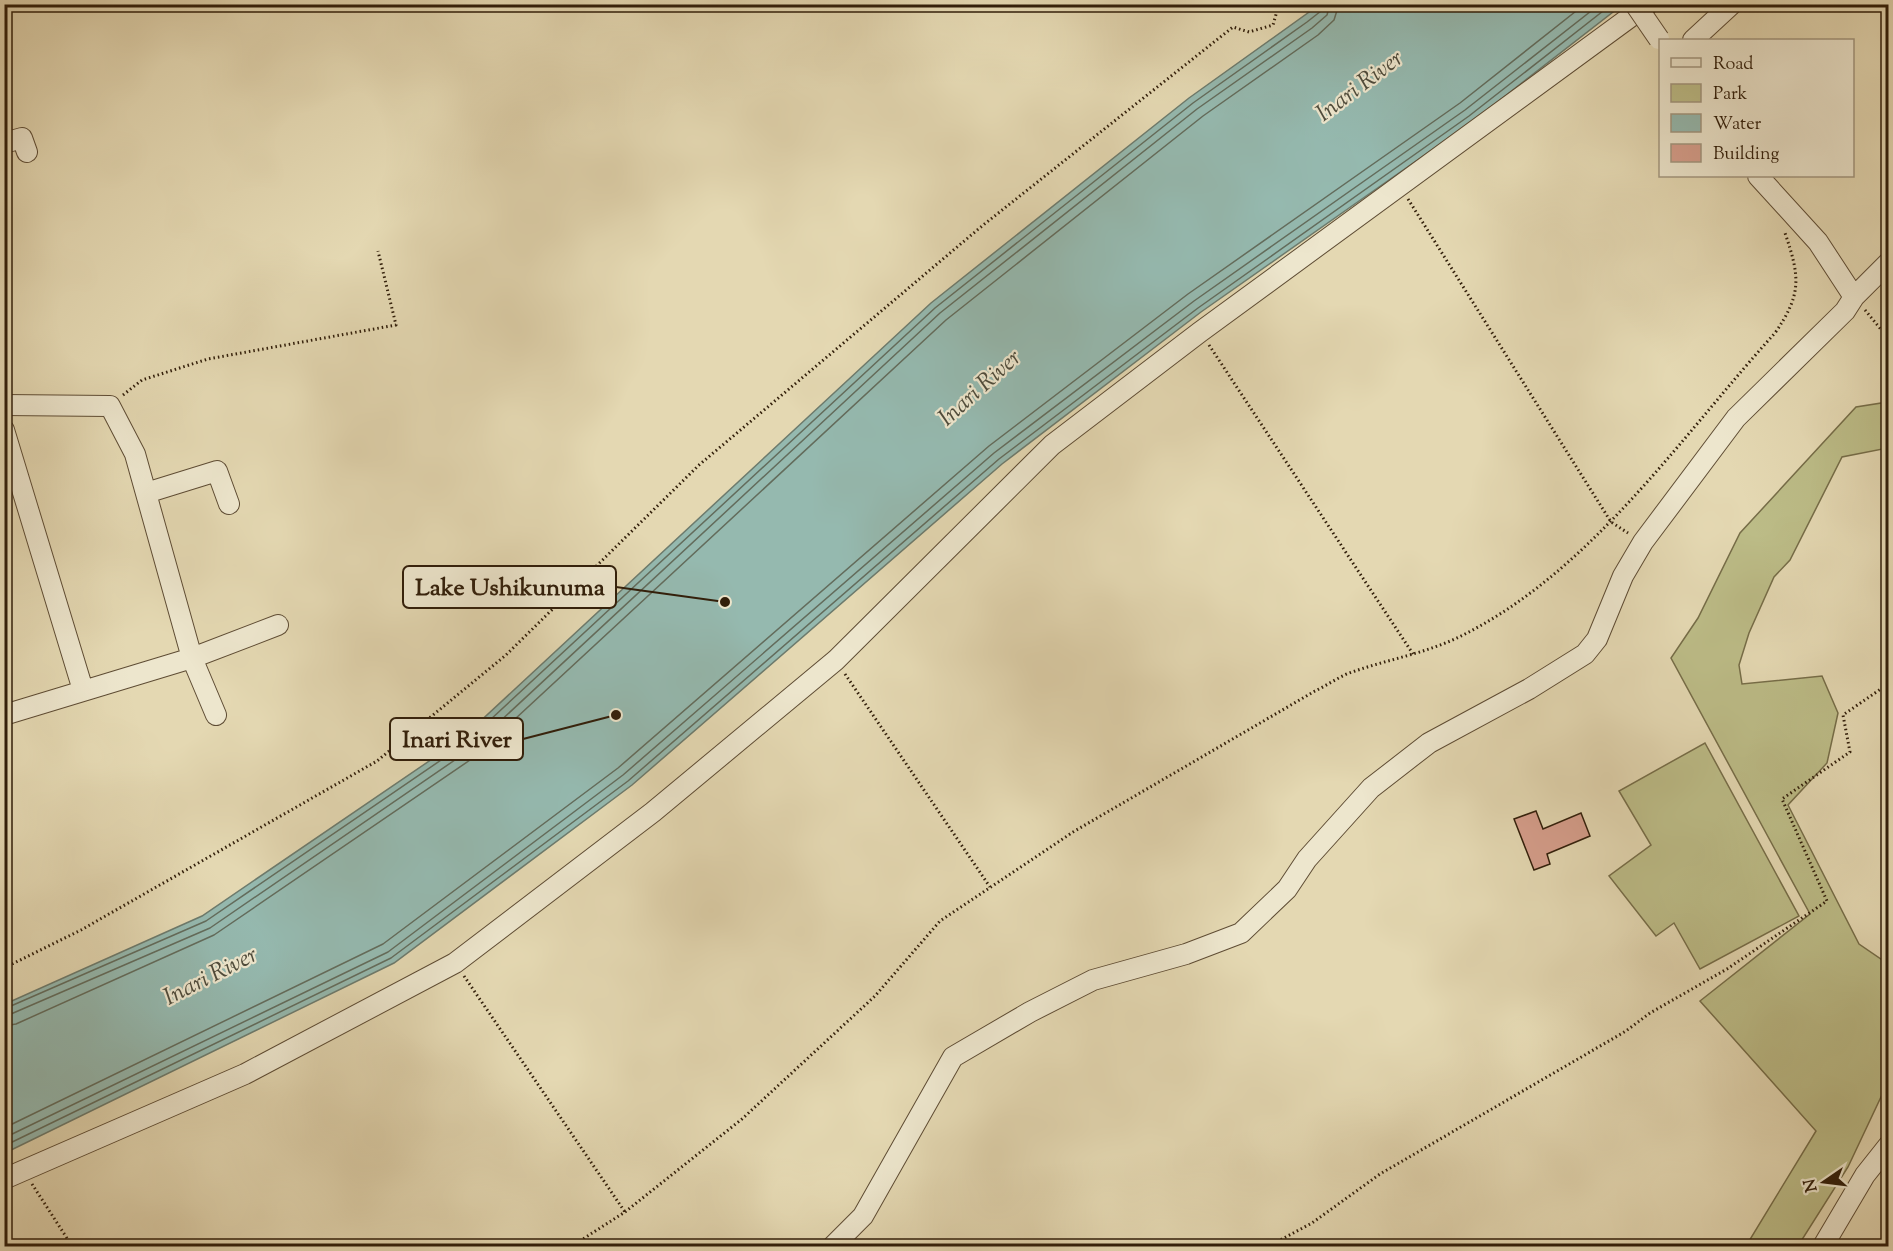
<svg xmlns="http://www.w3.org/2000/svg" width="1893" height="1251" viewBox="0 0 1893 1251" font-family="'Sorts Mill Goudy',serif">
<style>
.green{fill:#bcbc87;stroke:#766d48;stroke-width:1.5}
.water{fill:#95b9af;stroke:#6d7b6d;stroke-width:1.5}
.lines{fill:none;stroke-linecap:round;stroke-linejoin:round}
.shore{stroke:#636c5c;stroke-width:1.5}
.building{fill:#d69e8c;stroke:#311e0a;stroke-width:1.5}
.minor-casing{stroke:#5e4c34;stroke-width:22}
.path{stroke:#311e0a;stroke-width:3;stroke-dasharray:1.5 3;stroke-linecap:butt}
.minor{stroke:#ede6cd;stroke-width:20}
.minor-bridge-casing{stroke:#5e4c34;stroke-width:22;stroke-linecap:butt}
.minor-bridge{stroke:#ede6cd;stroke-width:20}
.labels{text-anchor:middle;stroke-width:4.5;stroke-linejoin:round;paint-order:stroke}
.water-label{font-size:24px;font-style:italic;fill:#4f4c3c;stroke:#ede6cd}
.leader{fill:none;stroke:#311e0a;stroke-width:2}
.callout-dot{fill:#311e0a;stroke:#ede6cd;stroke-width:2}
.callout{fill:#ede6cd;stroke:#311e0a;stroke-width:2}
.callout-label{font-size:24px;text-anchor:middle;font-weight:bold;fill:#311e0a}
</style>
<rect width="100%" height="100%" fill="#e4d8b2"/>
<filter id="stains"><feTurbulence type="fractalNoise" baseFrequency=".00333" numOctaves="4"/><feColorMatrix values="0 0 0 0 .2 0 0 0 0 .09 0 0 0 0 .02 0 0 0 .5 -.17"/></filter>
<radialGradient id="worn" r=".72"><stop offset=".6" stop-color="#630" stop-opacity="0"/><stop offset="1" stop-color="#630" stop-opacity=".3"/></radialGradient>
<!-- green -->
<path class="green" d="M1888,402V448L1842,457L1790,560L1774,577L1749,633L1739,665L1742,684L1822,676L1838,713L1827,763L1788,805L1859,944L1888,964V1082L1848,1167L1798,1246H1746L1816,1131L1700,1001L1810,914L1671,658L1698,618L1740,533L1856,407Z
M1705,743L1799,916L1700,969L1674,923L1656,936L1609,876L1651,845L1619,791Z"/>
<!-- water -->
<path class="water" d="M1319,5H1622L1473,121L1201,312L1002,464L632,785L394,963L5,1153V1004L202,916L460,740L931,303L1189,98Z"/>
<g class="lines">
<!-- shore -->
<path class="shore" d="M4,1009L206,921L463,745L935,308L1193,103L1307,22L1321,11L1322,4
M4,1017L210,928L468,751L940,313L1197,109L1312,28L1327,15L1330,4
M4,1026L16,1024L214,935L473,758L946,320L1203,116L1318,35L1334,20L1339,4
M4,1128L383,944L618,768L989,446L1188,294L1460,103L1585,4
M4,1138L388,952L623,775L994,453L1194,301L1465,110L1600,4
M4,1146L391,958L628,781L999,459L1198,308L1469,116L1612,4"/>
</g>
<!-- building -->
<path class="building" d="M1536,811L1543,829L1581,813L1590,836L1547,854L1550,864L1534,870L1514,819Z"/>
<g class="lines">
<!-- minor casing -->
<g class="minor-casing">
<path id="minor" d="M1693,40L1732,4
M4,143L22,138L27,152
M1758,176L1818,242L1854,297
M4,405L110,406L135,454L192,658L216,715
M4,430L83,690
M146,493L217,471L229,504
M4,715L192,658L278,625
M4,1179L245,1074L455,963L653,812L836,660L1052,445L1200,332L1648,4
M833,1246L863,1216L953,1057L1030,1012L1093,980L1186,954L1241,933L1287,889L1307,859L1371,788L1429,743L1529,689L1585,654L1597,639L1623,576L1643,542L1736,418L1845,311L1854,297L1888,263
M1823,1246L1865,1175L1888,1146"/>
</g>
<!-- path -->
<path class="path" d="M1408,199L1611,522L1628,533
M1865,310L1888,338
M1209,345L1413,654
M123,395L142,380L208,359L396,325L378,251
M845,674L990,887
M4,968L81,930L377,761L506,655L699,465L982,226L1233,27L1249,32L1273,25L1279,4
M464,976L625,1212
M32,1184L72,1246
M572,1246L625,1212L742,1119L875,996L940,921L1073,832L1315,691C1328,685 1341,675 1355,671C1390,659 1426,653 1459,637C1590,573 1679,439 1775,333C1802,294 1800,277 1785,233
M1269,1246L1312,1223L1380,1174L1626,1031L1650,1013L1727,969L1827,901L1782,799L1850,752L1843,715L1888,684"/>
<!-- minor -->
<use href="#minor" class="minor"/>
<!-- minor-bridge casing -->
<g class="minor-bridge-casing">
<path id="minor-bridge" d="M1635,4L1659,39"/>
</g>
<!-- minor-bridge -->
<use href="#minor-bridge" class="minor-bridge"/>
</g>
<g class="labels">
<!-- water labels -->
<g class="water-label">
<text transform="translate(1359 85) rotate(-37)" y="8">Inari River</text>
<text transform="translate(979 387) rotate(-42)" y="8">Inari River</text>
<text transform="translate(210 975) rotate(-27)" y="8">Inari River</text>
</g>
</g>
<!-- callouts -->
<path class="leader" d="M725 602L616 587M616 715L523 739"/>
<g class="callout-dot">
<circle cx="725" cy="602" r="6"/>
<circle cx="616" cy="715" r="6"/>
</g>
<g class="callout">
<rect x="403" y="566" width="213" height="42" rx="6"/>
<rect x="390" y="718" width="133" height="42" rx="6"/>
</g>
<g class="callout-label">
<text x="510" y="595">Lake Ushikunuma</text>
<text x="457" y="747">Inari River</text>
</g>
<!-- margin -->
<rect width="1893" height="1251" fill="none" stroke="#e4d8b2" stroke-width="24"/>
<rect x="6" y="6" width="1881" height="1239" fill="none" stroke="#311e0a" stroke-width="3"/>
<rect x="12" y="12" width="1869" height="1227" fill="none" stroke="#311e0a" stroke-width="1.5"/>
<!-- legend -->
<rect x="1659" y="39" width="195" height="138" fill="#ede6cd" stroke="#a2967f" stroke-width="1.5"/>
<rect x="1671" y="58" width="30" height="9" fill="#ede6cd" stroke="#a2967f" stroke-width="1.5"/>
<text x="1713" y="69" font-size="18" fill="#311e0a">Road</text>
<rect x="1671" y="84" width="30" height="18" fill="#bcbc87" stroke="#a2967f" stroke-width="1.5"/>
<text x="1713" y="99" font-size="18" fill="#311e0a">Park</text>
<rect x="1671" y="114" width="30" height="18" fill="#95b9af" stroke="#a2967f" stroke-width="1.5"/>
<text x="1713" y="129" font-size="18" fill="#311e0a">Water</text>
<rect x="1671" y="144" width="30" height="18" fill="#d69e8c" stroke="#a2967f" stroke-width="1.5"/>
<text x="1713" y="159" font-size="18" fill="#311e0a">Building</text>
<!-- north arrow -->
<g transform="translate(1824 1182) rotate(256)" stroke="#ede6cd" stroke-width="4.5" paint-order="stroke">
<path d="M0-4.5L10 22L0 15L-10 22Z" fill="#311e0a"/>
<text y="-9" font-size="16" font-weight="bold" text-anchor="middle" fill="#311e0a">N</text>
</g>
<rect width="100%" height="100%" filter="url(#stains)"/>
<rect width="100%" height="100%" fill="url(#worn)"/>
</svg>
